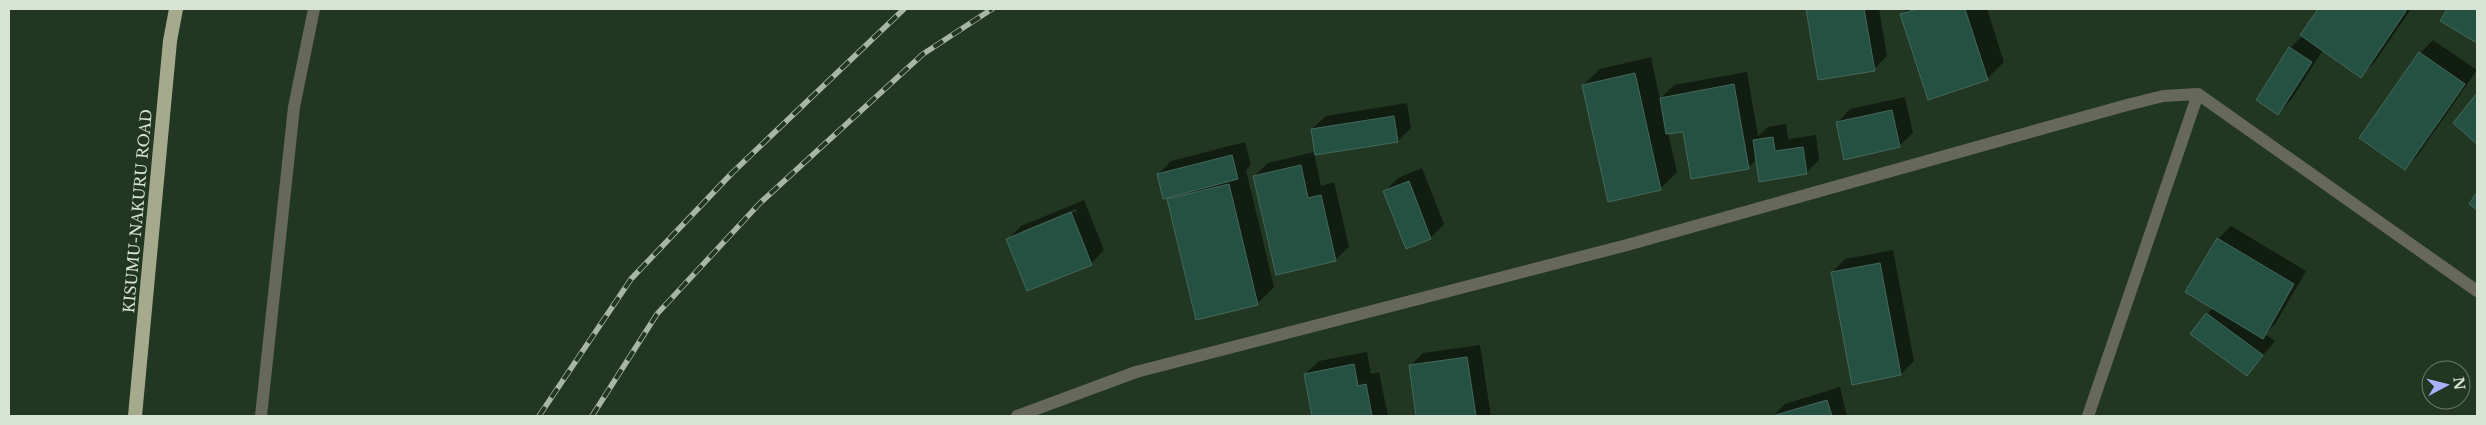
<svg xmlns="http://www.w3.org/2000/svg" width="2486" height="425" viewBox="0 0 2486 425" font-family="'Libre Baskerville',serif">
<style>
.shadow{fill:#0007;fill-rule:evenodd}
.building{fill:#255143;stroke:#44695c}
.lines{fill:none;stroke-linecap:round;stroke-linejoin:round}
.minor{stroke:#66685b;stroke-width:12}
.trunk{stroke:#a4aa8b;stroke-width:14}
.rail-casing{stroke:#a7b6a6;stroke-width:5.5}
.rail{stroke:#223721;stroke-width:4;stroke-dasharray:11;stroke-linecap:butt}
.labels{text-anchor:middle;stroke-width:5;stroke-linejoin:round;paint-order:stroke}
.street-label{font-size:15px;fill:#d6e3d5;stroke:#223721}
</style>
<rect width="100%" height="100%" fill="#223721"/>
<!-- shadow -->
<path class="shadow" d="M1807,9H1879L1887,56L1874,69L1819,79Z
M1907,9H1987L2004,62L1987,79L1902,14Z
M2320,9H2411L2374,63L2360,76L2323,50L2291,100L2278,113L2290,48L2303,35Z
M2448,9H2477V42L2441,21Z
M2433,40L2477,70L2418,155L2405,168L2420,53Z
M1651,57L1660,99L1674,85L1747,72L1758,136L1768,127L1786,124L1788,139L1816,135L1819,160L1806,173L1757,159L1748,168L1684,130L1668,133L1677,172L1660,189L1583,85L1600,69Z
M1905,97L1913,133L1899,146L1837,123L1850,109Z
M1407,103L1411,128L1398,141L1312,129L1326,116Z
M1245,142L1251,165L1246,170L1274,287L1257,304L1169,199L1173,195L1158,174L1171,161Z
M1314,152L1321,186L1334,182L1349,247L1335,260L1254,176L1268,163Z
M1422,168L1444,224L1430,238L1385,191L1398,178Z
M1084,200L1104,250L1091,264L1008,239L1021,226ZM1076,209L1077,211L1022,234V231Z
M2231,226L2306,271L2275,324L2265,334L2275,341L2247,374L2207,314L2213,308L2218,239Z
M1893,250L1914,361L1901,374L1853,383L1832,272L1845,259Z
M1480,345L1491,416H1418L1410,366L1423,353Z
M1367,352L1371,374L1379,372L1388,416H1313L1305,374L1319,361Z
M1840,387L1847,416H1773L1785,404Z"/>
<!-- building -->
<path class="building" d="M1806,9H1864L1875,71L1818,80Z
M1917,9H1965L1988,80L1928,100L1900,14Z
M2318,9H2403L2406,11L2361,78L2300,35Z
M2447,9H2477V43L2440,21Z
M2289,47L2312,62L2278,115L2256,100Z
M2419,52L2465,84L2405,170L2359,138Z
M1635,73L1661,190L1608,202L1582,85Z
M1734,84L1749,169L1691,179L1683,132L1666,134L1660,98Z
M2477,93V144L2453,123Z
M1892,110L1900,147L1844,160L1836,122Z
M1394,116L1398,142L1315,155L1311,129Z
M1773,137L1775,151L1803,147L1807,174L1759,182L1753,140Z
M1232,155L1238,179L1163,199L1157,174Z
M1301,165L1308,198L1321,195L1336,261L1276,275L1253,176Z
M1409,181L1431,239L1406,249L1383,191Z
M1229,184L1258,305L1196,320L1167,199Z
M2477,192V210L2469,204Z
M1071,212L1092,265L1027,291L1006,239Z
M2217,238L2294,284L2263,339L2185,292Z
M1880,263L1901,375L1852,385L1831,272Z
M2206,313L2263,355L2247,376L2190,334Z
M1467,357L1476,416H1416L1409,365Z
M1354,364L1358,386L1366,384L1372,416H1312L1304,374Z
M1827,400L1832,416H1772Z"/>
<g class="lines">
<!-- minor -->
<path class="minor" d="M261,416L294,107L314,9
M1017,416L1136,372L1627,245L2127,105L2163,96L2198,94L2477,291
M2088,416L2198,94"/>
<!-- trunk -->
<path class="trunk" d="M135,416L170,41L176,9"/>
<!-- rail casing -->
<g class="rail-casing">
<path id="rail" d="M539,416L631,279L732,173L904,9
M592,416L657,314L760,203L923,54L992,9"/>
</g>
<!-- rail -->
<use href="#rail" class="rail"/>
</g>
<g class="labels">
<!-- street labels -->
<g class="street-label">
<text transform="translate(138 211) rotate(-85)" y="5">KISUMU-NAKURU ROAD</text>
</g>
</g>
<!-- border -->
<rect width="2486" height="425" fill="none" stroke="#d6e3d5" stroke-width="20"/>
<!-- north arrow -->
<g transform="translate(2446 385) rotate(83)"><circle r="24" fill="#223721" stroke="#6a7c69"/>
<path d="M0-4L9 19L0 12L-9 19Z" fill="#a7b1fc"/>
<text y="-8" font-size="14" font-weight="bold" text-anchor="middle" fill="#d6e3d5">N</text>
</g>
</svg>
